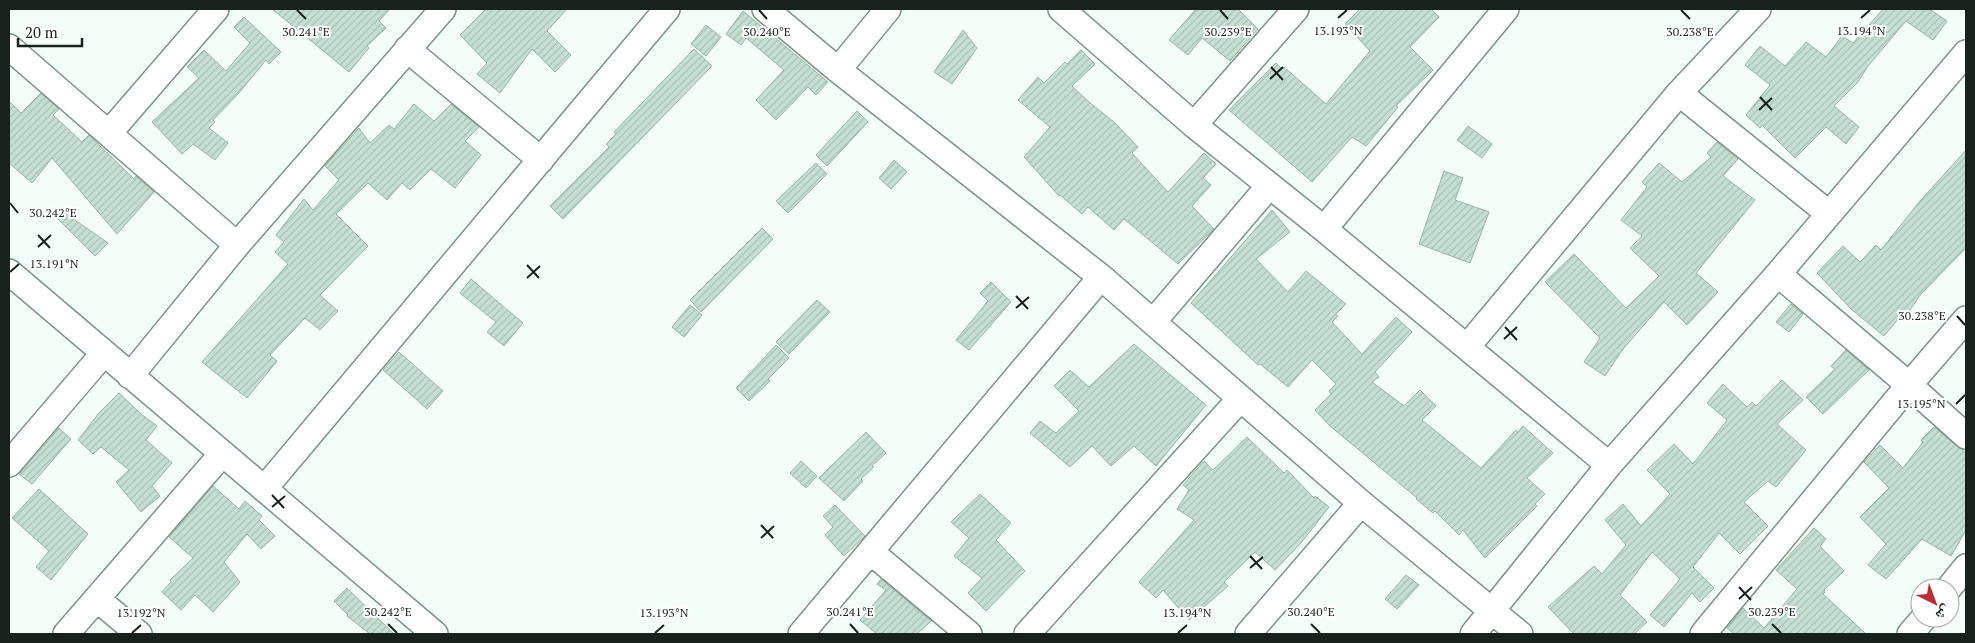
<svg xmlns="http://www.w3.org/2000/svg" width="1975" height="643" viewBox="0 0 1975 643" font-family="'PT Serif','Noto Naskh Arabic',serif">
<style>
.building{fill:url(#building-hatch);stroke:#99b3a6}
.lines{fill:none;stroke-linecap:round;stroke-linejoin:round}
.minor-casing{stroke:#7a9387;stroke-width:28}
.minor{stroke:#fff;stroke-width:25}
.ticks{fill:none;stroke:#18221d;stroke-width:2}
.ticks-label{font-size:12px;text-anchor:middle;fill:#18221d;stroke:#fff;stroke-width:4;stroke-linejoin:round;paint-order:stroke}
</style>
<defs>
<pattern id="building-hatch" width="6" height="6" patternUnits="userSpaceOnUse" patternTransform="scale(1.25)"><rect width="6" height="6" fill="#c5e0d2"/><path d="M-1 1l2-2M0 6l6-6M5 7l2-2" fill="none" stroke="#a8c0b4"/></pattern>
</defs>
<rect width="100%" height="100%" fill="#f3fef8"/>
<!-- building -->
<path class="building" d="M272,9H390L379,21L386,28L367,46L369,48L349,72Z
M486,9H567L547,31L571,55L555,72L532,49L500,93L477,74L487,63L460,35Z
M1196,9H1238L1258,29L1230,61L1202,38L1188,55L1169,40Z
M1360,9H1431L1439,17L1410,47L1433,70L1396,106L1398,107L1366,146L1352,137L1312,182L1229,110L1276,63L1282,69L1284,67L1326,104L1370,51L1345,24Z
M1883,9H1929L1947,21L1933,40L1906,21L1868,66L1858,82L1834,106L1859,127L1846,144L1826,127L1795,158L1762,125L1760,128L1746,115L1770,85L1745,65L1760,46L1785,66L1806,42L1826,57L1842,36L1853,43Z
M743,11L828,82L816,95L808,87L776,120L756,100L784,70L746,38L741,45L726,34Z
M244,17L281,52L269,64L266,60L239,93L213,120L215,122L209,128L228,143L215,160L193,144L182,154L152,122L199,78L187,67L204,50L226,71L250,43L234,27Z
M706,25L721,37L706,56L691,44Z
M963,30L977,48L952,84L934,72Z
M694,49L712,66L563,219L550,206L609,147L606,144L616,134L614,132Z
M1081,50L1095,64L1072,86L1089,102L1114,122L1138,147L1132,153L1168,192L1204,153L1216,164L1203,178L1211,185L1192,206L1214,229L1178,264L1124,219L1114,230L1088,207L1082,214L1060,195L1059,196L1024,157L1050,127L1018,100L1038,77L1044,83L1065,62L1067,64Z
M41,93L59,109L53,115L82,142L89,135L134,179L136,176L154,192L117,234L52,158L32,183L9,163V101L21,113Z
M414,104L434,121L451,104L479,127L465,141L481,155L455,188L431,169L410,190L402,183L387,200L368,183L336,214L368,246L320,295L338,311L320,330L305,318L270,355L277,361L247,398L202,362L288,264L275,252L284,242L276,235L304,199L313,210L339,180L325,166L359,128L370,143L389,125L394,129Z
M857,111L868,122L827,166L816,155Z
M1468,126L1492,144L1482,158L1457,140Z
M1717,142L1738,159L1723,176L1755,200L1696,273L1718,292L1687,325L1664,302L1623,349L1605,376L1584,362L1600,338L1545,282L1574,254L1626,308L1659,276L1630,248L1642,236L1621,220L1647,187L1642,182L1659,163L1682,182L1711,157L1707,153Z
M1966,150V248L1921,294L1907,314L1904,312L1884,336L1851,309L1817,273L1843,246L1860,262L1876,245L1881,250L1920,201Z
M894,160L907,172L891,189L879,178Z
M816,163L827,174L788,213L776,201Z
M1444,171L1463,178L1455,200L1489,212L1470,263L1419,244Z
M1272,210L1290,232L1256,259L1288,292L1306,271L1346,304L1336,314L1338,316L1332,322L1362,354L1396,317L1412,332L1375,372L1379,377L1372,382L1404,406L1420,390L1436,406L1422,420L1481,468L1516,430L1518,432L1523,426L1553,453L1527,478L1545,494L1535,504L1537,506L1485,558L1463,530L1459,535L1435,511L1433,513L1416,499L1417,498L1330,426L1315,410L1331,394L1329,391L1336,384L1312,360L1288,387L1260,364L1258,365L1191,303Z
M62,211L108,243L95,256L57,218Z
M762,228L773,239L701,312L690,300Z
M471,279L523,323L504,346L487,332L496,322L460,293Z
M991,282L1011,302L969,350L956,340L988,301L980,293Z
M817,300L830,312L789,354L776,342Z
M1791,304L1803,314L1789,332L1776,322Z
M690,305L702,315L684,337L672,327Z
M1134,344L1206,405L1156,466L1134,446L1111,466L1092,446L1070,467L1030,433L1040,421L1056,433L1079,411L1054,386L1070,370L1089,387Z
M776,345L789,358L768,379L770,381L749,401L736,388Z
M1846,350L1869,370L1823,414L1806,397L1835,369L1831,366Z
M399,352L443,391L427,409L383,370Z
M1782,380L1803,400L1777,424L1806,450L1776,487L1768,481L1744,502L1768,526L1740,554L1719,533L1693,567L1714,588L1700,602L1692,593L1664,627L1650,615L1680,579L1652,552L1620,595L1647,622L1634,634H1574L1548,607L1594,566L1602,574L1626,545L1605,520L1623,504L1641,526L1670,494L1647,470L1674,444L1693,464L1727,420L1707,403L1723,384L1747,407L1752,402L1756,406Z
M119,393L141,414L157,426L146,440L172,463L152,486L160,496L141,512L116,482L129,470L101,447L93,454L78,440L99,413Z
M1934,427L1966,453V530L1951,556L1922,539L1886,579L1868,565L1886,544L1860,517L1889,488L1864,462L1880,445L1903,468L1923,442L1921,440Z
M59,428L71,439L32,484L19,474Z
M866,432L886,453L872,466L874,467L861,479L863,481L844,501L819,478Z
M1247,437L1284,473L1287,470L1314,498L1315,496L1329,507L1301,543L1275,570L1255,552L1224,582L1228,586L1189,620L1163,590L1156,598L1139,582L1194,520L1177,509L1189,490L1183,485L1204,461L1213,470Z
M801,461L817,476L806,488L790,473Z
M213,486L239,509L245,501L262,516L259,520L275,536L261,549L247,534L224,562L240,582L213,612L195,595L181,610L162,592L171,582L170,580L193,558L169,537Z
M39,489L88,534L51,580L36,567L49,551L12,518Z
M980,494L1011,523L996,540L1025,571L986,611L968,593L982,578L954,556L969,538L951,522Z
M835,505L865,536L844,556L825,535L833,527L823,516Z
M1814,528L1826,539L1820,546L1844,571L1824,590L1825,592L1823,594L1866,634H1734L1727,628L1743,608L1764,628L1797,589L1776,570Z
M1406,575L1419,585L1397,609L1385,599Z
M881,579L931,621L917,634H877L860,620L886,590L877,584Z
M347,588L394,634H370L347,616L348,615L334,601Z"/>
<g class="lines">
<!-- minor casing -->
<g class="minor-casing">
<path id="minor" d="M765,9L838,70L1101,277L1361,503L1520,634
M1061,9L1194,125L1324,229L1609,465
M9,47L237,245
M407,49L541,160
M838,70L888,9
M1679,93L1828,213
M1194,125L1296,9
M109,133L216,9
M1324,229L1506,9
M9,272L435,634
M1778,274L1909,385L1966,436
M1153,322L1269,186
M1467,347L1679,93L1758,9
M130,376L237,245L443,9
M9,464L104,353
M264,489L667,9
M871,552L969,634
M1949,588L1966,567
M97,599L139,634
M66,634L222,454
M801,634L1101,277
M1027,634L1240,399
M1248,634L1361,503
M1473,634L1609,465L1778,274L1966,53
M1703,634L1909,385L1966,319
M1910,634L1924,618"/>
</g>
<!-- minor -->
<use href="#minor" class="minor"/>
</g>
<!-- ticks -->
<path class="ticks" d="M297,10L306,19M759,10L767,19M1220,10L1228,19M1681,10L1690,19M1338,18L1347,10M1861,18L1870,10M1271,67L1283,80M1270,79L1283,67M1760,97L1772,110M1759,110L1772,98M10,203L18,213M38,235L50,248M38,247L51,235M527,265L539,278M10,272L19,264M527,278L540,266M1016,296L1028,309M1016,308L1029,297M1957,316L1965,325M1505,327L1517,340M1504,339L1517,327M1956,404L1965,395M272,495L284,508M272,507L285,496M761,525L773,538M761,538L774,526M1250,556L1262,569M1250,568L1263,557M1739,587L1751,600M1739,599L1752,587M388,624L397,633M850,624L858,633M1311,624L1320,633M1772,624L1781,633M132,633L141,625M655,633L664,625M1178,633L1187,625"/>
<g class="ticks-label">
<text x="1338" y="35">13.193°N</text>
<text x="1861" y="35">13.194°N</text>
<text x="306" y="36">30.241°E</text>
<text x="767" y="36">30.240°E</text>
<text x="1228" y="36">30.239°E</text>
<text x="1690" y="36">30.238°E</text>
<text x="53" y="217">30.242°E</text>
<text x="54" y="268">13.191°N</text>
<text x="1922" y="320">30.238°E</text>
<text x="1921" y="408">13.195°N</text>
<text x="388" y="616">30.242°E</text>
<text x="850" y="616">30.241°E</text>
<text x="1311" y="616">30.240°E</text>
<text x="1772" y="616">30.239°E</text>
<text x="141" y="617">13.192°N</text>
<text x="664" y="617">13.193°N</text>
<text x="1187" y="617">13.194°N</text>
</g>
<!-- border -->
<rect width="1975" height="643" fill="none" stroke="#18221d" stroke-width="20"/>
<!-- north arrow -->
<g transform="translate(1935 603) rotate(138)"><circle r="24" fill="#ffffff" stroke="#a3a7a5"/>
<path d="M0-4L9 19L0 12L-9 19Z" fill="#bd2d38"/>
<text y="-8" font-size="14" font-weight="bold" text-anchor="middle" fill="#18221d">ش</text>
</g>
<!-- scale -->
<path d="M18 38v8h64v-8" fill="none" stroke="#18221d" stroke-width="2.5"/>
<text x="25" y="38" font-size="15" fill="#18221d" stroke="#ffffff" stroke-width="4" paint-order="stroke">20 m</text>
</svg>
